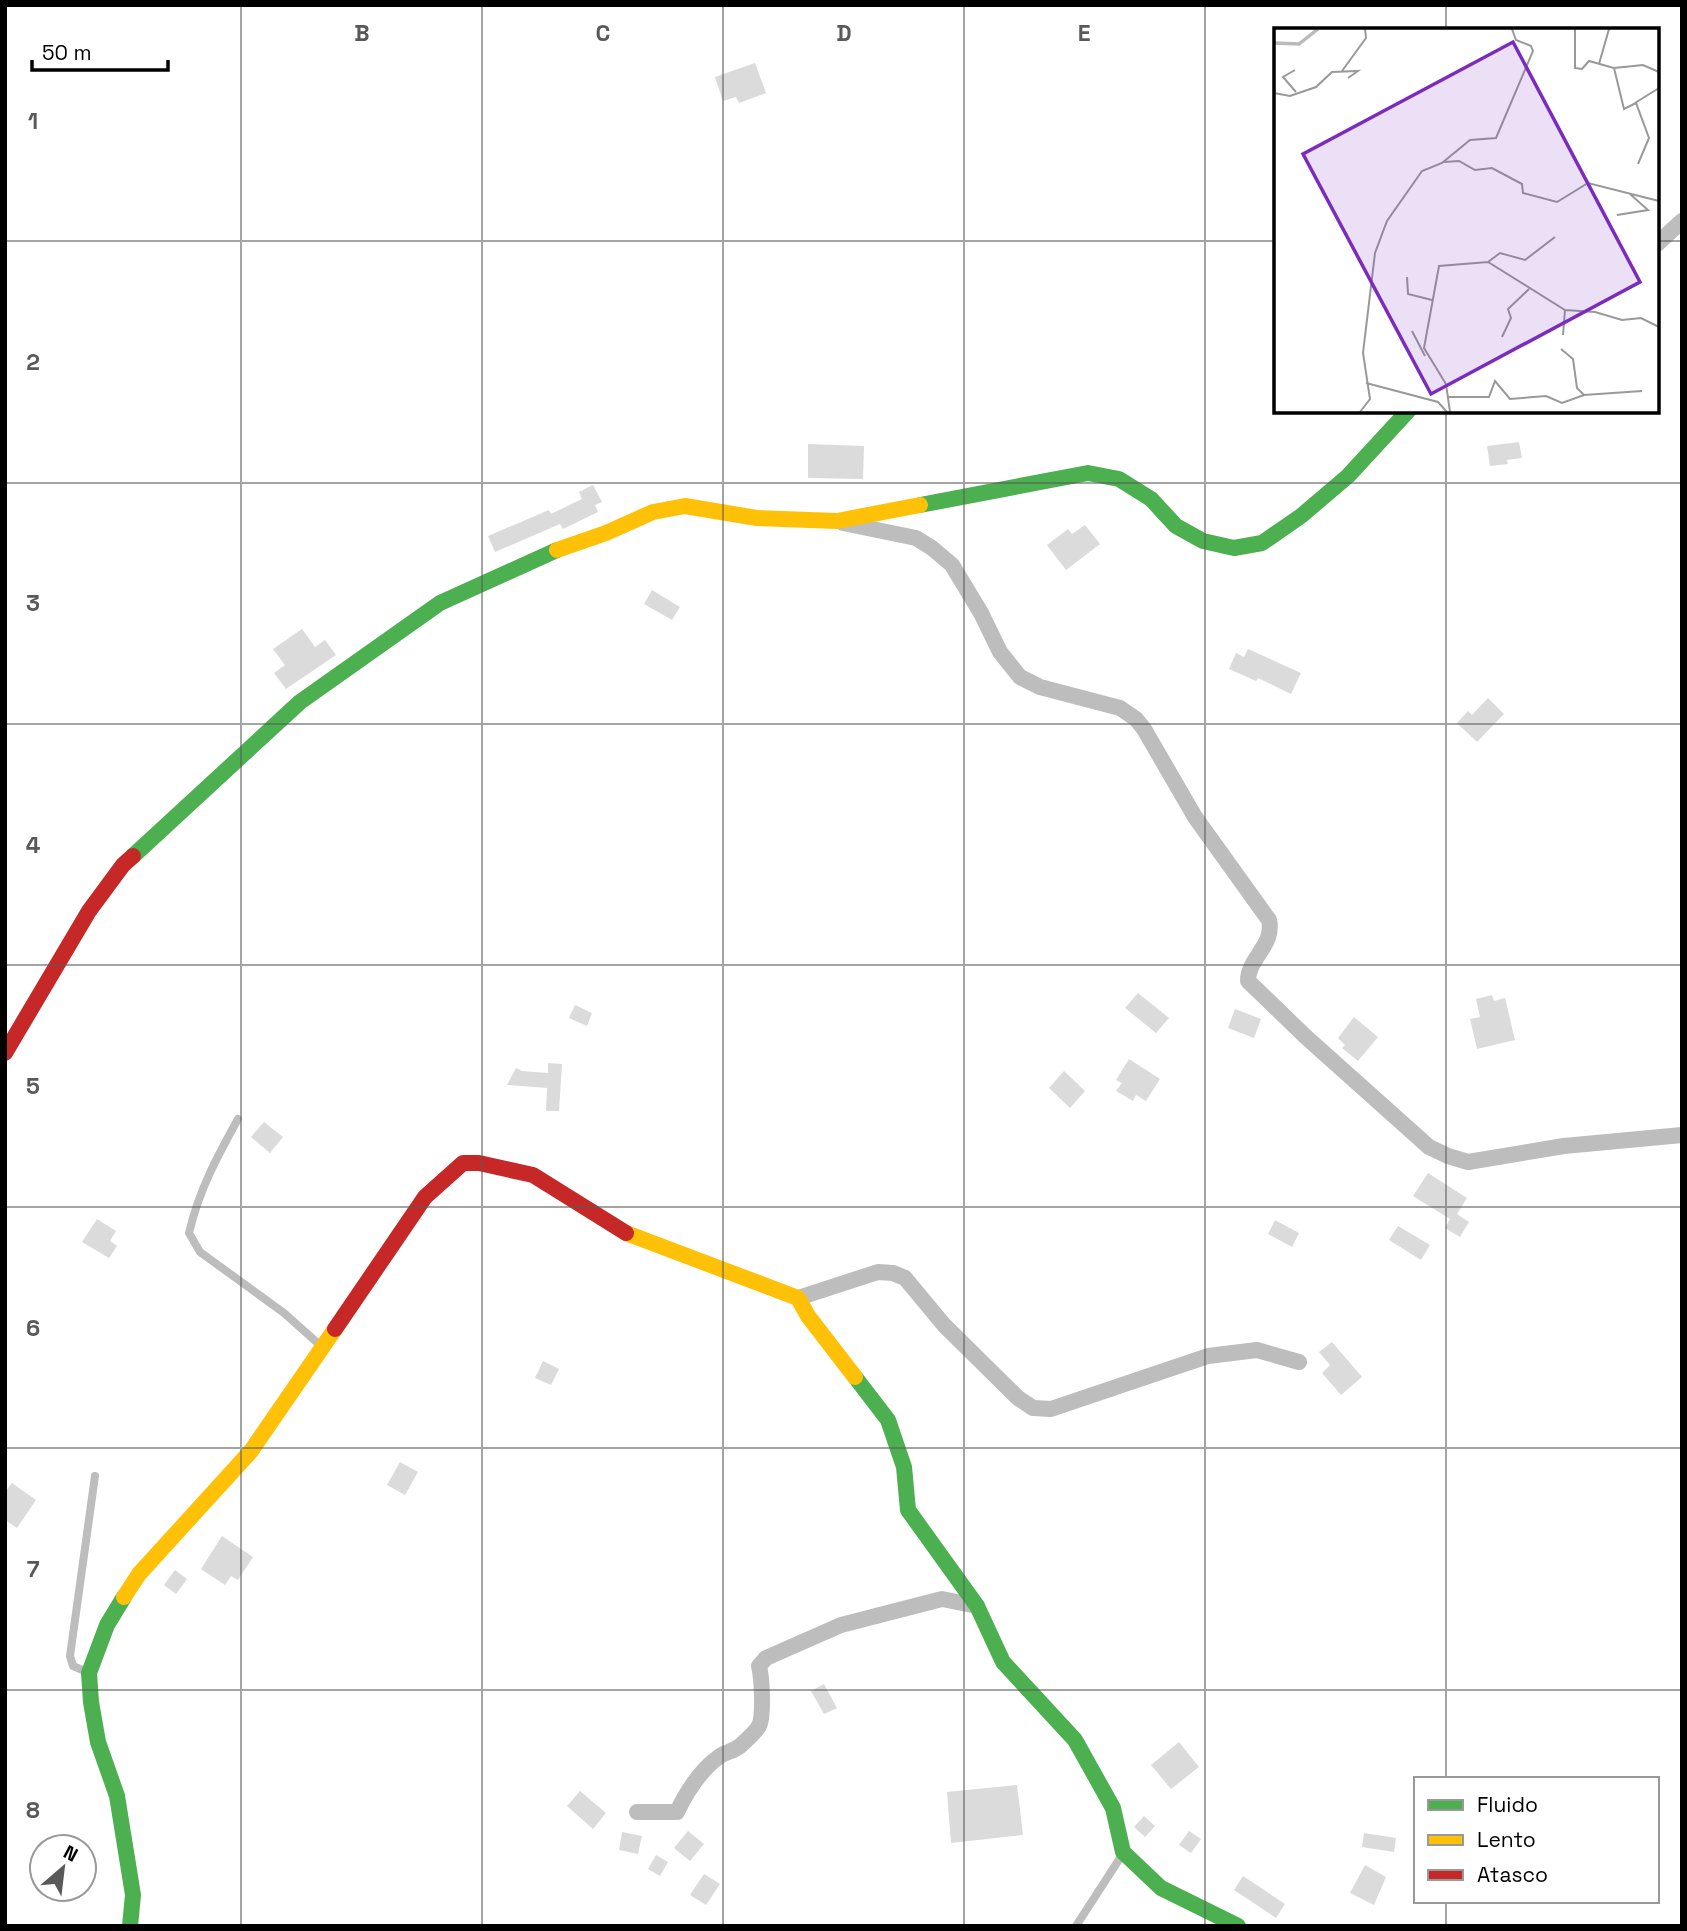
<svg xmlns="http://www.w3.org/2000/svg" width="1687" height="1931" viewBox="0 0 1687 1931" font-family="'Space Grotesk',sans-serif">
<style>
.building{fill:#dbdbdb}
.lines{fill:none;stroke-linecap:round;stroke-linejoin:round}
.lane{stroke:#bdbdbd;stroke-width:8}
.street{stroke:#bdbdbd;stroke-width:16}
.fast{stroke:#4caf50;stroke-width:16}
.slow{stroke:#ffc107;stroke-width:16}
.jam{stroke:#c62828;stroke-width:16}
.grid{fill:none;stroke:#595959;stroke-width:2;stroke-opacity:0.55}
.inset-river{fill:none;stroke:#bababa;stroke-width:3.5}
.inset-road{fill:none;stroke:#999;stroke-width:2}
.view{fill:#7b2cbf;fill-opacity:0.15;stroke:#7b2cbf;stroke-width:3.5}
.inset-edge{fill:none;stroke:#000;stroke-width:3.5}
.grid-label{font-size:23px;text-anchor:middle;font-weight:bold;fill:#595959;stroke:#fff;stroke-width:5;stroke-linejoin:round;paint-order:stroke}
</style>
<rect width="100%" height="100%" fill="#fff"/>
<!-- building -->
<path class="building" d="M755,63L766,93L739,103L736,97L723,101L715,77Z
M1519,442L1522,458L1507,460L1508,464L1490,466L1487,446Z
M808,444L864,446L863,479L808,478Z
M593,485L602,502L595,505L598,512L563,529L560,524L495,552L488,536L549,510L551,514L582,499L579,492Z
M1085,525L1100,544L1066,570L1047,545L1068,529L1072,534Z
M652,590L680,607L672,620L644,604Z
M302,629L315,647L325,640L336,655L286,689L274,673L285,665L273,649Z
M1248,649L1301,673L1291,694L1258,678L1256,681L1229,669L1236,653L1244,657Z
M1488,698L1504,714L1477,742L1457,723L1468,711L1472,715Z
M1138,993L1169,1018L1156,1033L1125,1008Z
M1492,995L1494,1001L1505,998L1515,1040L1477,1049L1470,1019L1480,1017L1476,999Z
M575,1005L592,1013L587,1026L569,1018Z
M1235,1009L1261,1019L1254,1038L1228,1028Z
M1354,1017L1378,1037L1358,1061L1342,1048L1345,1045L1338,1038Z
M1129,1059L1160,1079L1146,1101L1136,1095L1133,1101L1116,1091L1122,1083L1116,1080Z
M548,1063L562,1064L559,1111H546L547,1088L507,1085L516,1068L522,1071L548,1073Z
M1064,1071L1085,1091L1070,1108L1049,1088Z
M264,1122L283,1137L270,1153L251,1137Z
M1428,1173L1467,1198L1457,1214L1469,1222L1460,1237L1445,1228L1450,1219L1413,1196Z
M97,1219L116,1231L110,1241L117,1246L109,1258L82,1242Z
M1275,1220L1299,1233L1292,1247L1268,1234Z
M1398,1226L1430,1245L1421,1260L1389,1240Z
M1332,1342L1362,1377L1341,1395L1322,1373L1330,1365L1319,1352Z
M543,1361L559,1369L551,1385L535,1378Z
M400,1462L418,1472L405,1495L387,1485Z
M12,1483L36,1500L17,1528L5,1520V1492Z
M222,1536L253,1557L238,1580L231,1576L225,1585L201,1569Z
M175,1570L187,1579L176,1594L164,1585Z
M824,1684L837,1708L824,1714L811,1691Z
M1179,1742L1199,1767L1171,1789L1151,1765Z
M1017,1785L1023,1835L951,1843L947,1792Z
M580,1791L606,1813L593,1829L567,1806Z
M1144,1816L1155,1826L1145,1837L1134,1827Z
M688,1831L704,1844L690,1861L674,1848Z
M1189,1831L1201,1839L1191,1853L1179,1845Z
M622,1832L642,1836L638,1854L619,1850Z
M1364,1833L1396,1838L1394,1852L1362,1847Z
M656,1855L668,1862L660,1876L648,1869Z
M1365,1865L1386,1877L1374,1905L1350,1893Z
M704,1874L720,1884L706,1905L690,1895Z
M1243,1876L1285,1904L1276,1918L1234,1890Z"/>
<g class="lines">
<!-- lane -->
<path class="lane" d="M238,1119C217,1157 199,1190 189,1233L200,1252L284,1313L321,1346
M87,1672L73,1666L70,1656L95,1476
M1076,1926L1122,1855"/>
<!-- street -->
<path class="street" d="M1657,244L1682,221
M843,523L916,538L932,548L952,565L981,613L1000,652L1020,677L1040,687L1120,708L1136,719L1144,729L1195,817L1269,920C1275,945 1248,958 1248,981L1306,1037L1429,1147L1448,1156L1468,1162L1564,1146L1682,1135
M798,1298L878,1272L893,1273L905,1278L944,1325L1018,1398L1033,1408L1051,1409L1208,1356L1257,1350L1299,1362
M637,1812H677C687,1791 700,1770 720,1756C726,1752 734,1751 740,1746C745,1741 755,1733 759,1726C764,1716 762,1678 759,1666L766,1658L841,1625L942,1599L977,1606"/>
<!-- fast -->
<path class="fast" d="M920,505L1088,473L1119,479L1151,499L1176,526L1203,541L1234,548L1262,543L1301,516L1348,476L1408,411
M133,856L300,702L440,603L557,550
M855,1377L888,1420L904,1467L908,1510L977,1606L1003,1662L1075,1740L1113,1808L1123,1852L1161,1888L1238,1926
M124,1597L107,1625L89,1673L91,1702L98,1742L117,1796L133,1895L130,1926"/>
<!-- slow -->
<path class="slow" d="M557,550L606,533L653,512L685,506L757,518L837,521L920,505
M626,1233L798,1298L808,1316L855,1377
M124,1597L139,1574L251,1451L335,1329"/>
<!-- jam -->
<path class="jam" d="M5,1053L89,911L123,865L133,856
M335,1329L425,1197L463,1163H479L533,1175L626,1233"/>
</g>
<!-- grid -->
<path class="grid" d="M241,5V1926M482,5V1926M723,5V1926M964,5V1926M1205,5V1926M1446,5V30M5,241H1276M1657,241H1682M1446,411V1779M5,483H1682M5,724H1682M5,965H1682M5,1207H1682M5,1448H1682M5,1690H1682M1446,1901V1926"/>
<!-- overview -->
<g transform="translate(1274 28)">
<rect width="385" height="385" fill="#fff"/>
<path class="inset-river" d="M0,15L25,16L44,1"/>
<path class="inset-road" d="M301,1V40L308,41L315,33L340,40L350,81L362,75L375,110L364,136M325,36L335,1M340,40L369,37L385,44M21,42L9,49L22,64M68,43L92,10L91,1M0,65L16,68L42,59L58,44L84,43L74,50M361,75L385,60M170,134L185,133L201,142L218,140L248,156L249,165L283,174L314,155L385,173M343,187L374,182L356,166M214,234L226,225L251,232L281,209M133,249L134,266L158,272M138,303L151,328M289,307L291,282M228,309L237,290L234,281L255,261M287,321L299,331L303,360L310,367M92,355L164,374L173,384M173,369H215L221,353L236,371L272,368L288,375L310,367L368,363M86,384L96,371L89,325L101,225L113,193L148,143L168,135L196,112L222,110L259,23L257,18L242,12L238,1M176,384L172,356L150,320L165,238L214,234L291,282L321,284L348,292L367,290L385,299"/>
<path class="view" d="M239,14L366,254L157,366L29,126Z"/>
<rect width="385" height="385" class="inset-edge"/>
</g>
<g class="grid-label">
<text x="362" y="41">B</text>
<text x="603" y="41">C</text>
<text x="844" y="41">D</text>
<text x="1084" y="41">E</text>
<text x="33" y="129">1</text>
<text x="33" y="370">2</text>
<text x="33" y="611">3</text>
<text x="33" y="853">4</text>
<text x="33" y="1094">5</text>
<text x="33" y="1336">6</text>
<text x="33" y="1577">7</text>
<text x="33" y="1818">8</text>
</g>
<!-- border -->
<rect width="1687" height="1931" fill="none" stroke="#000000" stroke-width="14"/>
<!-- legend -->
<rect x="1414" y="1777" width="245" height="126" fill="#ffffff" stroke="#999999" stroke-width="2"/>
<rect x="1428" y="1800" width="35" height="10" fill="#4caf50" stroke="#999999" stroke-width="2"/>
<text x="1477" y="1812" font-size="21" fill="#000000">Fluido</text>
<rect x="1428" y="1835" width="35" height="10" fill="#ffc107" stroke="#999999" stroke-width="2"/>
<text x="1477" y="1847" font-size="21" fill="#000000">Lento</text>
<rect x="1428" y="1870" width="35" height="10" fill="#c62828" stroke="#999999" stroke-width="2"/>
<text x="1477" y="1882" font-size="21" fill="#000000">Atasco</text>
<!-- north arrow -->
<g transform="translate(63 1868) rotate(28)"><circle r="33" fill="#ffffff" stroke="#999999" stroke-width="2"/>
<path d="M0-5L12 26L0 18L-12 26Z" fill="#595959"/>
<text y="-10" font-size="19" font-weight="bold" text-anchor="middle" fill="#000000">N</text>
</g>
<!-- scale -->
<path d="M32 60v10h136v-10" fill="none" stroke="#000000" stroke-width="3.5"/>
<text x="42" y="60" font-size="21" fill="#000000" stroke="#ffffff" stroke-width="5" paint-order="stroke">50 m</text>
</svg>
